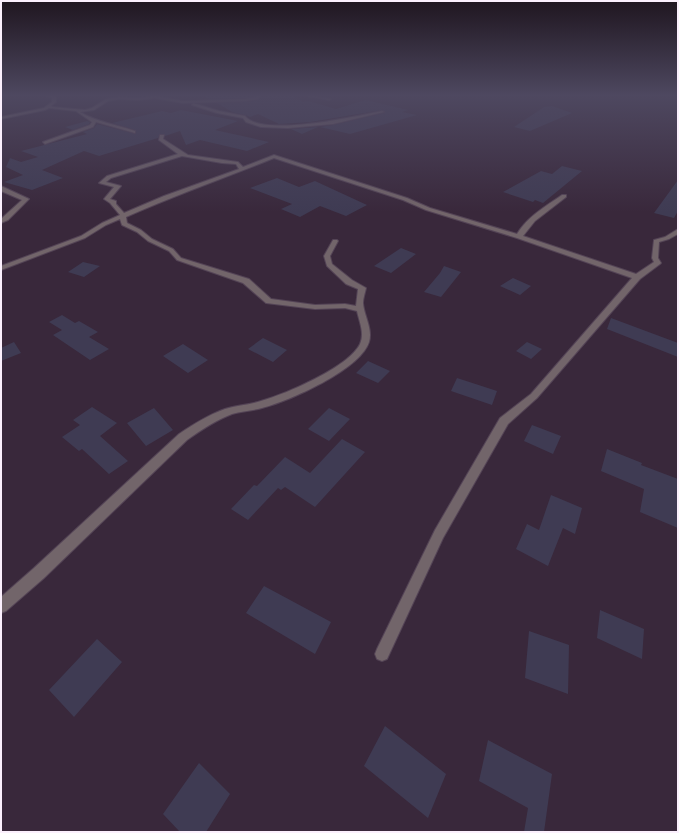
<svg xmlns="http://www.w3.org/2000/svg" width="679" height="833" viewBox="0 0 679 833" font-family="Karla,sans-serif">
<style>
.building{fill:#3f3b53}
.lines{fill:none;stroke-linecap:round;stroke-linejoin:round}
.street-casing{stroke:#544456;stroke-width:2}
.street{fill:#72656a;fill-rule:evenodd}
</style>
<rect width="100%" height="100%" fill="#39283b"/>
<!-- building -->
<path class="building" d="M203,95H255L246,98L209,99Z
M278,95H291L303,102L308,101L336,109L366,100L408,110L402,112L417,115L350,134L320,127L333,125L384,113L385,112L382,110L310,122L279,124L258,114L250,117L245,115L232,112L217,103L246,102L258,100L261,97Z
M552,106L572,113L530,131L514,127L544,107Z
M181,110L238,121L215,130L269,142L247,151L200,140L186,145L180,131L165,136L164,134H160L158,138L99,156L84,151L42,170L63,178L32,190L4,182L23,175L6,167L10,158L21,162L38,157L21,151L87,134L83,132L94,128L97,124L136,134L135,130L112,123L162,111L171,113Z
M87,121L90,122L89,124L73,130L65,127Z
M318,127L302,134L291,129Z
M562,166L582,171L543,203L535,200L533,202L503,192L541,171L552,174Z
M277,178L299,187L315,181L367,205L346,216L320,206L300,217L281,209L292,204L250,188Z
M678,180V211L674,218L654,213Z
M401,248L416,254L391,273L374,266Z
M83,262L100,266L84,277L68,272Z
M444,266L461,272L441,297L424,292L440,273Z
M513,278L531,286L520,295L500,286Z
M62,315L75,323L79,321L98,332L89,337L109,349L90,360L53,335L62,330L49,322Z
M611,318L678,343V357L607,329Z
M263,338L287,350L273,362L248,349Z
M14,342L21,353L1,361V348Z
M527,342L542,349L531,359L516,351Z
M183,344L208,360L188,373L163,356Z
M368,361L390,371L378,383L356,373Z
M457,378L497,391L492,405L451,391Z
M92,407L117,423L100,436L128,461L109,474L82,449L79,451L62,437L80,425L73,420Z
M154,408L173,430L146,446L127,423Z
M329,408L350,419L329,441L308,429Z
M532,425L561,436L553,454L524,441Z
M342,439L365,452L315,507L285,487L281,490L278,488L248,520L231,509L254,485L257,486L285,457L310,473Z
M607,449L642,463L641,465L678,479V528L640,512L644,489L601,471Z
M551,495L582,508L575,534L563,528L548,566L516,549L527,524L539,530Z
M264,586L331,622L315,654L246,613Z
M600,610L644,629L642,659L597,638Z
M529,631L569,645L568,694L525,678Z
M97,639L122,662L74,717L49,690Z
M385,726L446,774L428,818L364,766Z
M488,740L552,774L544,832H524L528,808L479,781Z
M199,763L230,794L206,832H180L163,814Z"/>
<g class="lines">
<!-- street casing -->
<g class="street-casing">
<path id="street" d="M46,95L56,97V102L51,106L53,107L85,110L92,108L106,99L119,97L138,98L155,96L183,101L246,99L261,95L258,99L246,101L183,103L155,98L138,100L119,99L108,101L94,110L80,112C95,121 117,125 135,131V133L96,122L93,127L45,144L43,142L90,125L92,122L76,111L49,108L45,110L1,119V117L44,108L52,102V98Z
M303,95L331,99L329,100Z
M193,103L219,111L245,116C262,138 357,116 382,111L384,112L333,124L288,128L261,127L246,122L243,118L217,113L192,105Z
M160,135H164L163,139L188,155L238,162L243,167L274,155L407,198L430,208L517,234C527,217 546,206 562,195H566V197L535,221L523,236L636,274L654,262L652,258L654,240L665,237L678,229V234L669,239L659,242L658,258L661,263L660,264L640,279L537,398L508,424L443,538L387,659L382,661L377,659L375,654L377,649L435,530L500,418L531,394L632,278L517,238L426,210L403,200L274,158C225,178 175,195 126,217L127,223L141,230L152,239L173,249L181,258L249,279L271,299L315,305L345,304L356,306L358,289L346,284L327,266L324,256L333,240H337L338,241L330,256L332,264L352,280L366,288C365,293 363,298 363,303C364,316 373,329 369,342C360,370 289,401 262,408C252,411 242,411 232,414C216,420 201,430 187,440L44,578L6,611L1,613V597L34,568L179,434C194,424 208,415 225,409C237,405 249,405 261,401C286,394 349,367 360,344C365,333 359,321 357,311L345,308L315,309L266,303L243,283L177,260L169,251L148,241L137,232L122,225L120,219L106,225L85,238L1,270V266L81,236L102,223L120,215L110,203L104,199L114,187L99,183L107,176L178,154L159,140ZM182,156L222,163L236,164L239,169L164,196L124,213L116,204V201L110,199L121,186L106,182L111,178Z
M1,186L29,199L8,220L1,223V219L22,200L1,191Z"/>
</g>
<!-- street -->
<use href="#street" class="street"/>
</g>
<!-- sky -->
<linearGradient id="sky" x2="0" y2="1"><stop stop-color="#1f1620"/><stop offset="0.45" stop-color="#4e4860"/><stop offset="1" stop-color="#4e4860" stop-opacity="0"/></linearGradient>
<rect width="679" height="212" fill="url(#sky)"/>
<!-- border -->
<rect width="679" height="833" fill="none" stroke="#fbf0fd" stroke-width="4"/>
</svg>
